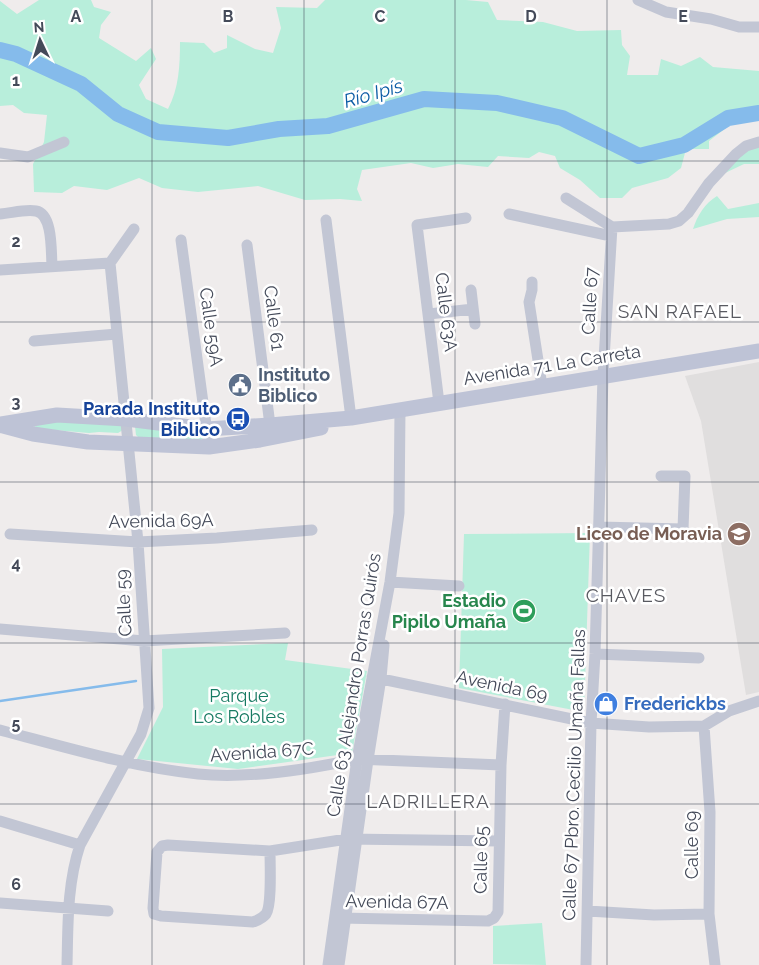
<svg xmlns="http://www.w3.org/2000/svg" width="759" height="965" viewBox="0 0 759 965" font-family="Raleway,sans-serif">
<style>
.education{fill:#e0dede}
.green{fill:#b8eedb}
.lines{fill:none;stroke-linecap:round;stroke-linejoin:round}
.stream{stroke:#85bbeb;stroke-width:2.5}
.river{stroke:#85bbeb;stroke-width:16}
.street{stroke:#c2c6d4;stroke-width:11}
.secondary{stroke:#bec3d6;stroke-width:15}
.grid{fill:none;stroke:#444a59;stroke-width:1;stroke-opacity:0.55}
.labels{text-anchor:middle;stroke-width:5;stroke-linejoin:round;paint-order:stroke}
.street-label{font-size:18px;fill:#444a59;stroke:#fff}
.service-label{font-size:18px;font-weight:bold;fill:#4e5e75;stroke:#fff;text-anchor:start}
.transit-label{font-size:18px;font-weight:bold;fill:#164399;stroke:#fff;text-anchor:end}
.education-label{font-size:18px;font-weight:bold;fill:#785e54;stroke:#fff;text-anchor:end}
.leisure-label{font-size:18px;font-weight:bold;fill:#27864d;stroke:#fff;text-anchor:end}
.park-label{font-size:18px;fill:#167a62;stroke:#fff}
.shop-label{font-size:18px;font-weight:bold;fill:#366cbe;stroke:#fff;text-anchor:start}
.water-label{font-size:19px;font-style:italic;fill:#0b5ca5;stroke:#fff}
.neighbourhood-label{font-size:19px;letter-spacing:1px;fill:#595a61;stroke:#fff}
.grid-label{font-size:16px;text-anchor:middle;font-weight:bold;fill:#444a59;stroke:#fff;stroke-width:5;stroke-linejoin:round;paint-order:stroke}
</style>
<rect width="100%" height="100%" fill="#efecec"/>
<!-- education -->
<path class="education" d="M759,362V692L746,695L701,421L685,376Z"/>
<!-- green -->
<path class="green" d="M39,0H91L94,7L111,12L101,25L99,38L136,61L151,48L156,59L139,85L146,99L168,109C179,88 180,65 180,42L204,43L214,53L227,48V35L255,49L273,53L281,28L276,7L317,8L325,0H466L488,2L497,20L543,22L577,31L621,30L622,45L630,56L627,75H658L661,59L681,66L700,57L713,67L759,71V112L748,111L709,141V149H686L681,168L668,178L632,188L622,198H600L580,180L560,168L555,156L539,152L529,158L498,156L488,167L458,164L433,168L411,163L362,170L357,189L362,201L340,199L305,200L258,186L198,192L162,188L139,178L107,190L74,186L62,193L34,192L33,164L44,142L47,115L24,113L13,105L0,106V1L17,14Z
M759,145V164H744L723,174L737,156Z
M717,196L728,209L759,203V217L727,219L693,229C697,216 705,203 717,196Z
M28,421L122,423L123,430L118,433L99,432L89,433L42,429L27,424Z
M135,426L206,431L205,439H173L138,437L136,435Z
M590,533L584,712L459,688L464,534Z
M288,643L285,660L367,671L352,753L238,769L137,759L163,707L162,649Z
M542,923L546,965L493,964V926Z"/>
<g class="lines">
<!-- stream -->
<path class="stream" d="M0,701L136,681"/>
<!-- river -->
<path class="river" d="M0,50L16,54L81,84L118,114L158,132L228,138L279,129L328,126L424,99L497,103L562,118L639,156L684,145L728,118L759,113"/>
<!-- street -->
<path class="street" d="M638,0L666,12L711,19L739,27H759
M0,153L28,157L64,142
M566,198L612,227L669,224L679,221L688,213L709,183L736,154L746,146L759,142
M0,214C12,213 25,209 36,211C53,214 51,252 52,266
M509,214L611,236
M326,220L351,418
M181,240L209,447
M247,245L270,425
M0,270L110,263
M532,282V290L529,302L542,386
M471,290L475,324
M429,314L473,309
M34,341L117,334
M439,403L417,225L466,218
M599,527L683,529L685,476H661
M10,534L138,542L217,538L312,530
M390,582L459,586
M0,629L144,641L285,633
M595,654L699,658
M372,677L591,723L649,727L704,726L729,711L759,701
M704,726L710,812L709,914L715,965
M0,730C65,747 131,767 198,774C245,779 310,769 357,759L501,765
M0,821L80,845
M270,851C270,864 272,905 266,914C262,919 258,920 253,922L161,916L154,914L153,908L157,852L162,846L168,845L270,851L347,839L499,841
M0,903L108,911
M588,911L654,915L709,914
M340,918L488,921L494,918L498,912L501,765L505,704
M67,965C68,925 67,884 80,845L141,734L149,708L138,542L110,263L134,229
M328,965L357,759L390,582L399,513L400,410
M339,965L368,760L381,678L384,645
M586,965L591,723L595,654L603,376L612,227"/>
<!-- secondary -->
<path class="secondary" d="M0,424L57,415L126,419L207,429L270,425L351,418L759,351
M3,426L33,434L88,442L209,447L260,440L321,428"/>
</g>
<!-- grid -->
<path class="grid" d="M152,0V965M304,0V965M455,0V965M607,0V965M0,161H759M0,322H759M0,482H759M0,643H759M0,804H759"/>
<!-- icons -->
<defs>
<g id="civic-disc" transform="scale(1.25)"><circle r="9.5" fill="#5c6f8a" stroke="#fff"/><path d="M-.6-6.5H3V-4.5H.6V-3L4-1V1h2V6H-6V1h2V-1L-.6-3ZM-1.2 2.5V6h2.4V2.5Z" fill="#fff"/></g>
<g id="bus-disc" transform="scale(1.25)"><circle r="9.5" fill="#1a4fb4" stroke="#fff"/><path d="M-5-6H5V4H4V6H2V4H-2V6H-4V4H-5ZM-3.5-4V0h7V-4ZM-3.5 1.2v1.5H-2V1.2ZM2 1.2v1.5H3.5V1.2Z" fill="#fff"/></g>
<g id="school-disc" transform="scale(1.25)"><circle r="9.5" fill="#8d6e63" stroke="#fff"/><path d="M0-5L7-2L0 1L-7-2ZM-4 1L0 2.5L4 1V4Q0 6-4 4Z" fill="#fff"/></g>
<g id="stadium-disc" transform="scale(1.25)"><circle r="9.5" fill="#2e9e5b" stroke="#fff"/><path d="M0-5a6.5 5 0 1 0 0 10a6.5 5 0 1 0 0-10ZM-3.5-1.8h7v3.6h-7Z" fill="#fff"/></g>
<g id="shop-disc" transform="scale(1.25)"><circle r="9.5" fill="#3f7fe0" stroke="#fff"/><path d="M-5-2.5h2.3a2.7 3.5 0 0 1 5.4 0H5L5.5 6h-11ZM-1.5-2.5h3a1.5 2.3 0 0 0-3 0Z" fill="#fff"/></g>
</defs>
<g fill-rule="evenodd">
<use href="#civic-disc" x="240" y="385"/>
<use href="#bus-disc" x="238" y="419"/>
<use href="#school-disc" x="739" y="534"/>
<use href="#stadium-disc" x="524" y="611"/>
<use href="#shop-disc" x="606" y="704"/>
</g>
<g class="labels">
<!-- street labels -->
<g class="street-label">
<text transform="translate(590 301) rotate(-87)" y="6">Calle 67</text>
<text transform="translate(446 312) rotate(83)" y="6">Calle 63A</text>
<text transform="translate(274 318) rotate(83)" y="6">Calle 61</text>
<text transform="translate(211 327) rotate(82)" y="6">Calle 59A</text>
<text transform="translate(552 365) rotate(-9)" y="6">Avenida 71 La Carreta</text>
<text transform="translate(161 521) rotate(-1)" y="6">Avenida 69A</text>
<text transform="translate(124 603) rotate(-93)" y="6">Calle 59</text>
<text transform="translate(354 685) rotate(-81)" y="6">Calle 63 Alejandro Porras Quirós</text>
<text transform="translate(502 686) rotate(12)" y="6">Avenida 69</text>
<text transform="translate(262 752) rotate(-4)" y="6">Avenida 67C</text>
<text transform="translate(574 775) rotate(-88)" y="6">Calle 67 Pbro. Cecilio Umaña Fallas</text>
<text transform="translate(692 845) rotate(-90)" y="6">Calle 69</text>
<text transform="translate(481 860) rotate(-89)" y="6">Calle 65</text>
<text transform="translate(397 902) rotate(1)" y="6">Avenida 67A</text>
</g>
<!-- service labels -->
<g class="service-label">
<text x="258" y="381">Instituto<tspan x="258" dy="21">Biblico</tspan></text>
</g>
<!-- transit labels -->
<g class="transit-label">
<text x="220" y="415">Parada Instituto<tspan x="220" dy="21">Biblico</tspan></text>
</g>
<!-- education labels -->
<g class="education-label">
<text x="722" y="540">Liceo de Moravia</text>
</g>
<!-- leisure labels -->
<g class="leisure-label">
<text x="506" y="607">Estadio<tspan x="506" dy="21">Pipilo Umaña</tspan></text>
</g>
<!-- park labels -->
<g class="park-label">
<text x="239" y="702">Parque<tspan x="239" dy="21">Los Robles</tspan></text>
</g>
<!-- shop labels -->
<g class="shop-label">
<text x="624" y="710">Frederickbs</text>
</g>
<!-- water labels -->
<g class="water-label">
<text transform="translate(373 93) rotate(-16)" y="7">Río Ipís</text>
</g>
<!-- neighbourhood labels -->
<g class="neighbourhood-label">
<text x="680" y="318">SAN RAFAEL</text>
<text x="626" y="602">CHAVES</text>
<text x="428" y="808">LADRILLERA</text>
</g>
</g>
<g class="grid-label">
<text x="76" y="22">A</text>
<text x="228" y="22">B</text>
<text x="380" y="22">C</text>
<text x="531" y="22">D</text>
<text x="683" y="22">E</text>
<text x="16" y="86">1</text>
<text x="16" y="247">2</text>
<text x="16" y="408">3</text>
<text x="16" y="569">4</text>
<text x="16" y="729">5</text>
<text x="16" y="890">6</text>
</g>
<!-- north arrow -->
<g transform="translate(40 40) rotate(356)" stroke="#ffffff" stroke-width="4" paint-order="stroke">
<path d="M0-4L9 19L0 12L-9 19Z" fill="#444a59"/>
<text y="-8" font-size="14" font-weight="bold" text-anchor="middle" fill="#444a59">N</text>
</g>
</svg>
